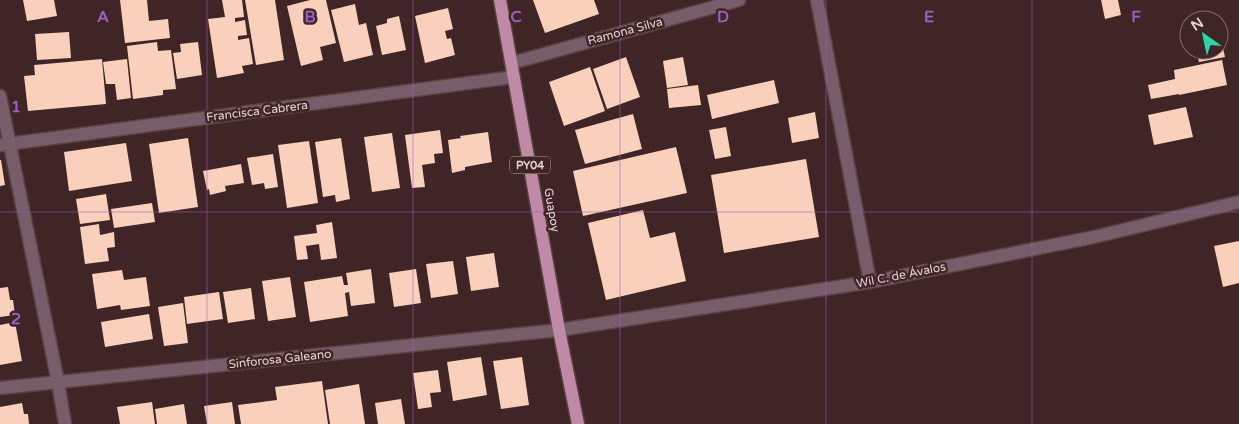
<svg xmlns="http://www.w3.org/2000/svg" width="1239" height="424" viewBox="0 0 1239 424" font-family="'Varela Round',sans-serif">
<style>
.building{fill:#f9d0bb}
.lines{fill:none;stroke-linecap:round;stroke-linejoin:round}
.street-casing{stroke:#5a4142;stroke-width:15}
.primary-casing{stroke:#5a4142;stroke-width:15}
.street{stroke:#775c6a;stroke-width:12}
.primary{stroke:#c089a6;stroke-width:12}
.grid{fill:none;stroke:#9b5ec5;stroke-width:1;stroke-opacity:0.55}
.labels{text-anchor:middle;stroke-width:5;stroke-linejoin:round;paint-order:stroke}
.shield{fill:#402526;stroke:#b49e9e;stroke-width:1}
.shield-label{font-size:11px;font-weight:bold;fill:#e5d2d2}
.street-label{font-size:12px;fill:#e5d2d2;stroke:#402526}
.grid-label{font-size:16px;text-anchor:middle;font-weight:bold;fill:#9b5ec5;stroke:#402526;stroke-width:5;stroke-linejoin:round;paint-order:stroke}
</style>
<rect width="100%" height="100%" fill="#402526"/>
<!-- building -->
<path class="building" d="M23,0H54L57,16L27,21Z
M120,0H147L149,21L168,19L170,38L125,43Z
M222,0H242L244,17L235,18V22L245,20L247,35L238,36V40L249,38L253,64L242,66L244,73L217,78L208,19L225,17Z
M245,0H275L284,60L256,65Z
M310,0H326L336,43L320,47L323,60L301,66L287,6Z
M533,0H594L599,14L545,33Z
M1101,0H1118L1121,15L1105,19Z
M355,4L359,25L366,23L373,55L344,62L331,10Z
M448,8L453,29L445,31L447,39L451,38L455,55L425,63L415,16Z
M399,16L406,50L382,55L376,26L387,23V19Z
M69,32L71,58L37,60L35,34Z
M157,42L158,51L171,50L176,89L163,90V95L133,99L127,46Z
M198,42L202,75L177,79L173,53L181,52L180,44Z
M1222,44L1225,57L1199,62L1196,50H1219V45Z
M626,57L640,97L607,109L593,69Z
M683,57L688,85L667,88L663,61Z
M102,59L106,104L28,111L24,76L35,75L34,65Z
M127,59L131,98L117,100L115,84H106L103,62Z
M1222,60L1227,85L1179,95V94L1151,99L1148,85L1175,79L1174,70Z
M590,67L605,111L564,126L549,82Z
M774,80L779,103L712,119L707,95Z
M698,85L701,105L669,108L667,89Z
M1186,107L1193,137L1154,145L1148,115Z
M815,112L819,138L792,143L788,118Z
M633,114L642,149L585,164L575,130Z
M726,127L731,156L715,159L709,130Z
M440,130L443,153L434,154L435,163L422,165L425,187L412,188L405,135Z
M488,132L492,162L465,167V170L452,173L448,140L461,138L460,136Z
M392,133L400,188L372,192L364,137Z
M188,138L198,207L159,213L149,144Z
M341,138L350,199L336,202L335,195L323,197L315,142Z
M309,141L318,203L287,208L278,145Z
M126,143L132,181L69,191L64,152Z
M676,147L687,193L583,216L573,171Z
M273,154L278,187L265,189L264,183L252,185L247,158Z
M806,159L819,237L724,253L711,175Z
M0,160H1L5,185L0,186Z
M241,164L244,183L225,186L226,191L210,195L209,189L207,190L203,171Z
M106,194L110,220L80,224L76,199Z
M152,203L155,222L114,228L111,209Z
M643,210L650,238L675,232L686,281L606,300L588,223Z
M332,222L337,258L321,260L319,244L306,246L308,259L297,260L294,236L317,233L316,225Z
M99,224L100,235L114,232L115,247L107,248L109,261L85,264L80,227Z
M1239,241V283L1223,287L1214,246Z
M494,253L499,287L471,291L466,257Z
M453,261L458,294L431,298L426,264Z
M371,269L375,303L351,306L349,292L345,293L348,316L310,322L304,282L342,276L344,285H348L346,273Z
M416,269L421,303L394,307L389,273Z
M122,270L124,280L146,277L150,306L121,310L120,305L97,309L92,274Z
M290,277L296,317L268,321L262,281Z
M8,287L10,300H13L15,315L0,317V288Z
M251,288L255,319L228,323L223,292Z
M219,292L223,319L187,324L184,297Z
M183,303L188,343L164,346L158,307Z
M149,314L153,339L105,347L101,322Z
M15,322L22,361L0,365V325Z
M481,357L487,395L453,401L447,362Z
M522,357L529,405L501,409L493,361Z
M438,370L441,392L430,393L432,407L418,409L413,373Z
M322,381L328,424H241L238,405L277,400L275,387Z
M359,384L365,424H330L325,390Z
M401,399L405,424H378L375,403Z
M152,402L155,424H120L117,407Z
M232,402L235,424H207L204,406Z
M22,403L24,414H28L29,424H0V407Z
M184,404L187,424H157L155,409Z"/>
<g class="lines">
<!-- street casing -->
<g class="street-casing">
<path id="street" d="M817,0L870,282
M512,63L739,0
M0,96L58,382L65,424
M0,145L514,77
M0,388L559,330L870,282L1094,237L1239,202"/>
</g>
<!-- primary casing -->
<g class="primary-casing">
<path id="primary" d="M500,0L559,330L578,424"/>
</g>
<!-- street -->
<use href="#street" class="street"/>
<!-- primary -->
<use href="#primary" class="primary"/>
</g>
<!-- grid -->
<path class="grid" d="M207,0V424M413,0V424M620,0V424M826,0V424M1032,0V424M0,212H1239"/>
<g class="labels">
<!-- shield labels -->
<rect class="shield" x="510" y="156.5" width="40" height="17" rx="4"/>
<g class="shield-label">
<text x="530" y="169">PY04</text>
</g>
<!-- street labels -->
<g class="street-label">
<text transform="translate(625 31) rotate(-15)" y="4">Ramona Silva</text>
<text transform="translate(257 111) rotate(-7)" y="4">Francisca Cabrera</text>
<text transform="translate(552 210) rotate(80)" y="4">Guapoy</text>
<text transform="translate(901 275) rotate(-11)" y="4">Wil C. de Ávalos</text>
<text transform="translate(280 359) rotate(-6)" y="4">Sinforosa Galeano</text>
</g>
</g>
<g class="grid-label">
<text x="103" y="22">A</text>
<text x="310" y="22">B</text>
<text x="516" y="22">C</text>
<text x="723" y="22">D</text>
<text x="929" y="22">E</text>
<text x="1136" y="22">F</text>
<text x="16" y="112">1</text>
<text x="16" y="324">2</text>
</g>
<!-- north arrow -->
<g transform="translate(1204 35) rotate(327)"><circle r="24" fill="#402526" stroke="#826a6b"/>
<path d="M0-4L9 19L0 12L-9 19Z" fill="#2dd5ab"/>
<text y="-8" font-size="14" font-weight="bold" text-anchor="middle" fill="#e5d2d2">N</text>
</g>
</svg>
